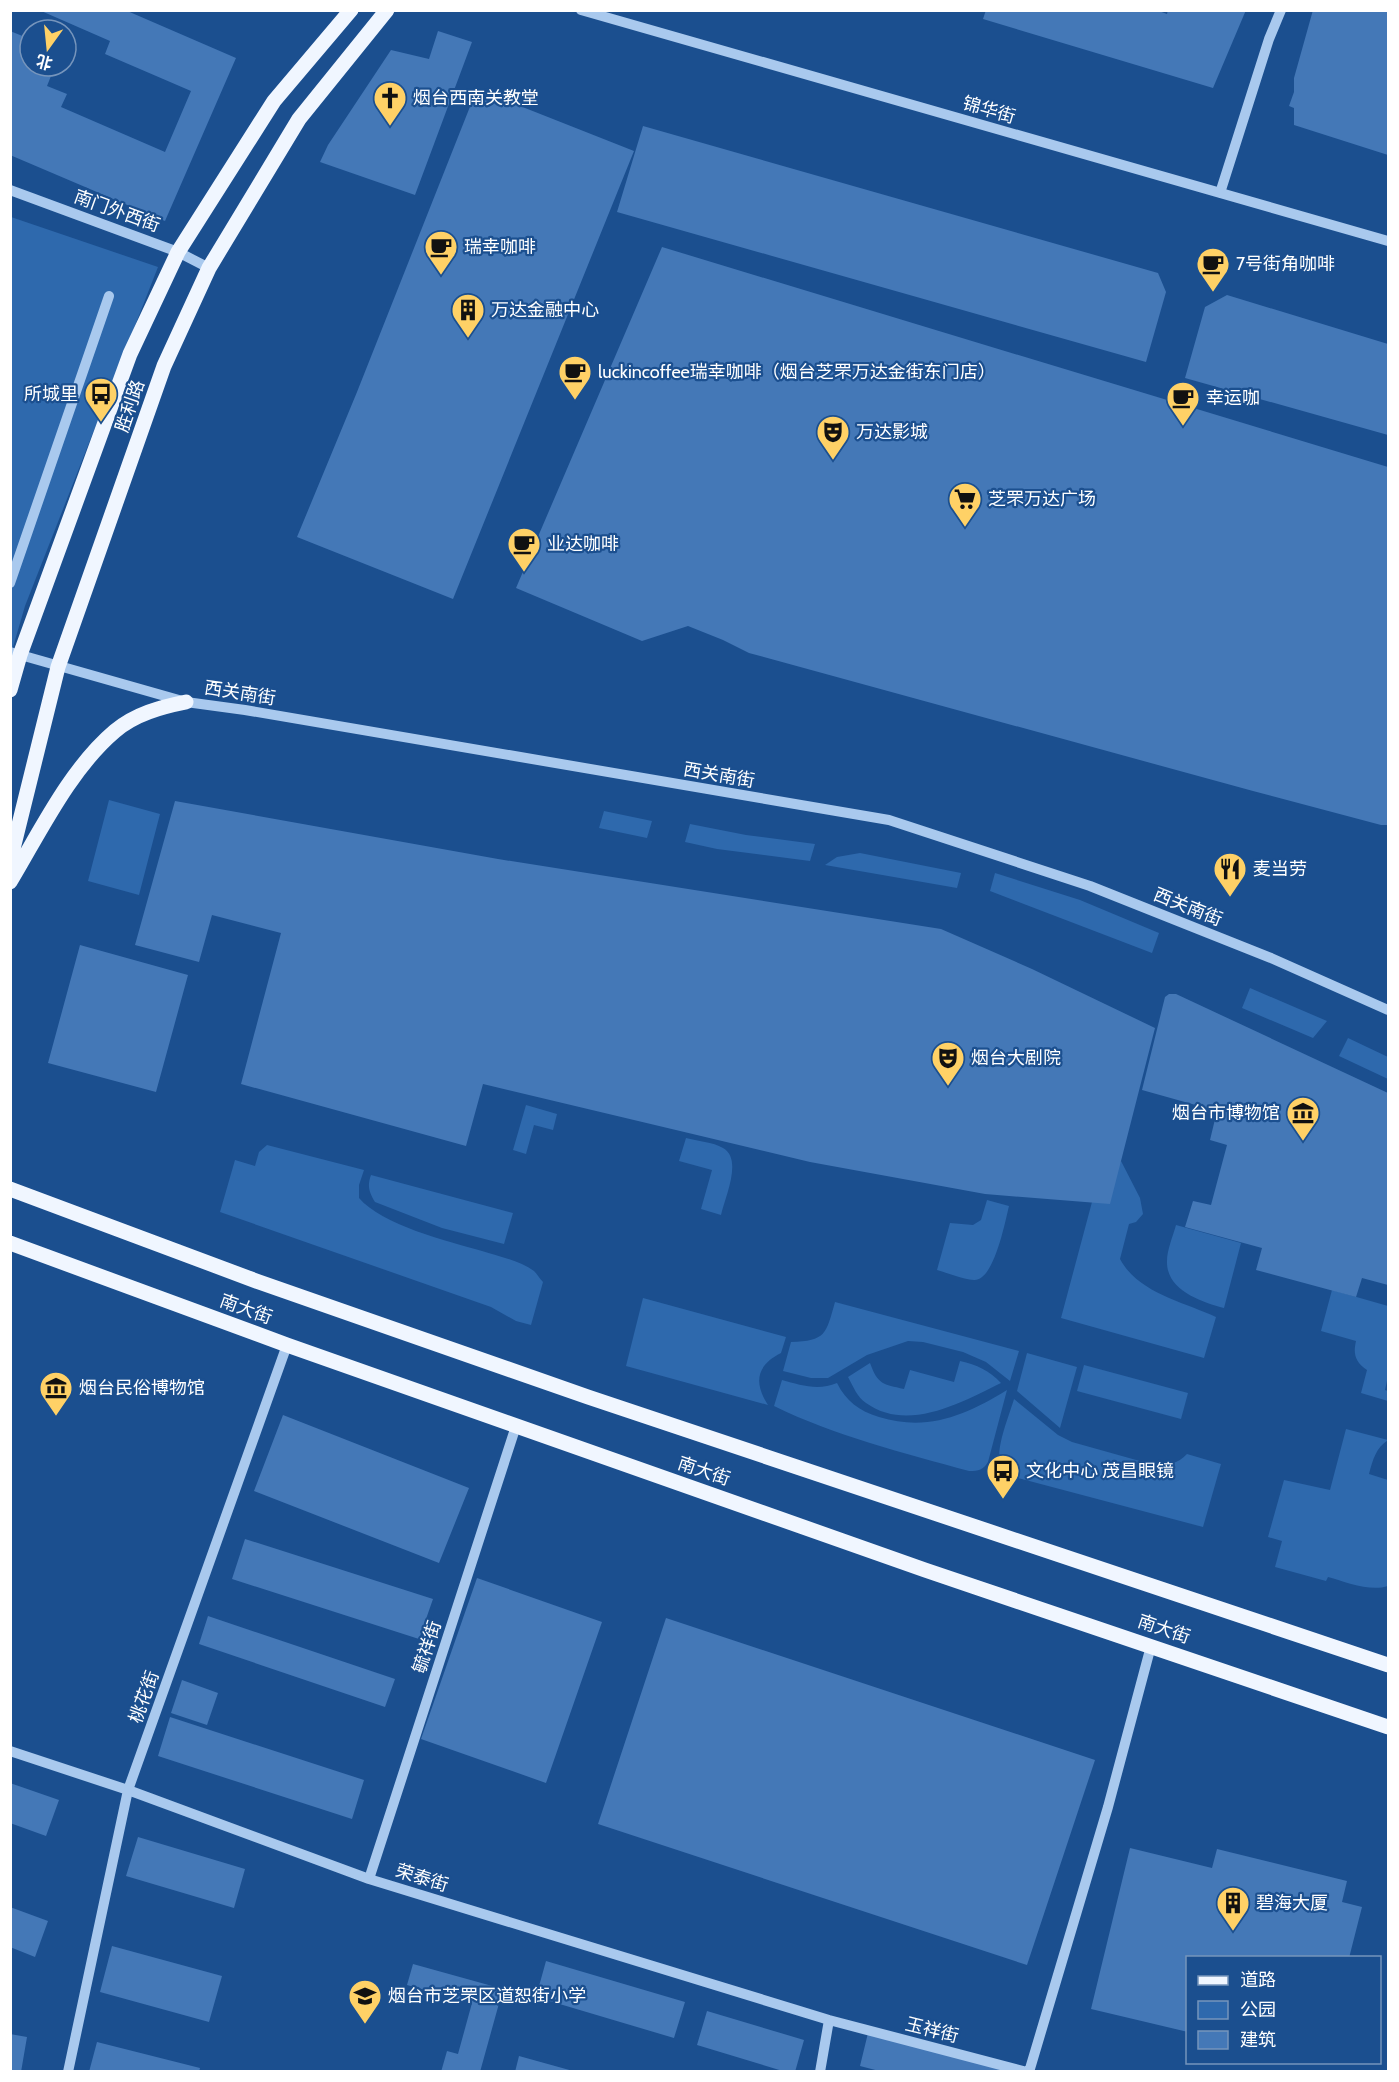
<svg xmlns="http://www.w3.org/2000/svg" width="1399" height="2082" viewBox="0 0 1399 2082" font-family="Cabin,'Noto Sans SC',sans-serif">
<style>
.green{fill:#2e69ad}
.building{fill:#4478b7}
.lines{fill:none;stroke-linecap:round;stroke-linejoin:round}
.minor{stroke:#a9c9ee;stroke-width:10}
.major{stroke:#f0f6ff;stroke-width:15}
.labels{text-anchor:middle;stroke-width:4.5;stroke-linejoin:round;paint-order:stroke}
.poi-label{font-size:18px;fill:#fff;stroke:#1b4f8f;text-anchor:start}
.street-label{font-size:18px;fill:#fff;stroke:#1b4f8f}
</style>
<rect width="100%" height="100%" fill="#1b4f8f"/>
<!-- green -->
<path class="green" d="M11,217L158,267L25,606L11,654Z
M109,800L160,814L139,895L88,881Z
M604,811L652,821L647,838L599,828Z
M690,824L746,835L815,844L810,861L717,849L685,842Z
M860,853L961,873L957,888L825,865L837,857Z
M995,873L1080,900L1159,933L1152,953L990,891Z
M1250,988L1327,1021L1313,1038L1242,1008Z
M1348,1038L1388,1057V1079L1339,1056Z
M526,1105L557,1114L553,1130L534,1125L526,1154L513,1150Z
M686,1138C697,1141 713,1142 723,1148C743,1159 725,1197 721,1215L701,1209L712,1170L679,1161Z
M267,1145L364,1170L359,1185V1198C382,1225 447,1241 482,1251C498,1256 520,1261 534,1271C537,1274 540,1279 543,1282L531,1325L516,1321L491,1307L220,1212L235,1160L255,1166L259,1152Z
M1121,1161L1140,1198L1143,1214L1136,1222L1129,1224L1120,1259C1138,1293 1184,1302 1216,1317L1204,1358L1061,1318L1092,1202Z
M371,1175L513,1213L504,1244L442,1228L375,1202C369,1192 367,1186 371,1175Z
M987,1200L1009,1206C1005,1222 994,1281 974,1280C962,1279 948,1273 937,1270L950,1223L973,1225L981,1220Z
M1176,1225L1241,1243L1224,1308C1201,1302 1166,1290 1167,1261C1167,1250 1173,1236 1176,1225Z
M1332,1290L1388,1306V1376L1385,1390L1388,1391V1401L1361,1393L1367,1370C1355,1362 1353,1354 1356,1341L1321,1331Z
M643,1298L786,1337L781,1353C757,1365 753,1382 768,1405L626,1366Z
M835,1302L1019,1351L1010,1381L986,1362L963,1352L923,1342L908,1341L867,1355L828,1378H811L783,1371L791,1342C826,1341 826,1334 835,1302Z
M1027,1353L1077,1367L1060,1428L1017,1391Z
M960,1361C977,1365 989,1370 1001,1383C962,1402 908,1433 866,1403C857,1397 853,1386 848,1377L870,1363C878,1385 883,1384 904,1389L910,1370L954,1382Z
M1084,1365L1188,1393L1181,1419L1077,1391Z
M782,1380C800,1385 818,1391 837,1383C846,1401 859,1411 879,1417C928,1432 966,1415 1007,1390L988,1462C983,1470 979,1471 969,1471C904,1453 835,1436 774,1406Z
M1014,1399L1058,1435L1072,1442L1154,1465C1167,1465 1178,1464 1187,1454L1221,1464L1203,1527L1018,1478C1012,1474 1003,1469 1000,1461C996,1447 1010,1413 1014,1399Z
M1346,1429L1388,1440C1376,1448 1373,1459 1369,1474L1388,1480V1586C1370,1592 1346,1582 1328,1577L1326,1581L1275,1567L1282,1541L1268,1537L1284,1480L1330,1490Z"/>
<!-- building -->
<path class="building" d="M39,10H125L236,58L165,221L10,155V31L30,39V66H55L47,86L67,94L61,107L165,152L191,91L105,54L110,41Z
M986,10H1156L1167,14L1168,10H1246L1213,88L983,19Z
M1313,10H1388V79L1387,86L1388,87V155L1294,125V108L1289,106L1294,92V78Z
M438,31L472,42L415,195L320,162L328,145L391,50L429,59Z
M477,89L634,151L453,599L297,537L357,392Z
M643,126L1158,273L1166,292L1146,362L617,212Z
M662,247L1388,467V825H1381L1253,791L749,653L723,640L688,626L642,641L516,588Z
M1227,295L1388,344V435L1185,378L1205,307Z
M175,801L498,859L941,929L1032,969L1155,1028L1110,1204L985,1194L810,1162L483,1084L466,1146L241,1084L281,933L212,915L199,962L135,945Z
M80,945L188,975L156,1092L48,1063Z
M1169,994H1176L1388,1093V1285L1362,1278L1356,1297L1256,1270L1262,1248L1185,1227L1193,1201L1211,1205L1227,1145L1210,1140L1217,1111L1142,1090L1165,997Z
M283,1415L469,1488L439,1563L254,1491Z
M245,1539L433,1599L419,1639L232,1579Z
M477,1578L602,1622L546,1783L421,1739Z
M208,1616L395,1679L385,1707L199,1644Z
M666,1618L1095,1760L1027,1965L598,1824Z
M182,1680L218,1693L207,1725L171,1713Z
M170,1717L364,1780L352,1819L158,1756Z
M10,1783L59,1800L46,1836L10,1823Z
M138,1837L245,1869L234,1908L126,1876Z
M1130,1848L1212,1868L1217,1849L1347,1881L1342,1902L1362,1907L1349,1958H1188V2032L1091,2009Z
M10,1907L48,1921L35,1957L10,1947Z
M112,1946L222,1976L209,2022L100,1992Z
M546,1961L685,2002L674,2038L536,1997Z
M413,1964L503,1989L480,2072H441L447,2051L458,2054L472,2003L407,1985Z
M707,2011L804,2040L795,2072H786L697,2045Z
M868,2033L1014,2072H883L860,2066Z
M10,2034L27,2037L21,2072H10Z
M97,2042L200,2068L199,2072H89Z
M519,2056L573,2071V2072H515Z"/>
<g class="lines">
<!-- minor -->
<path class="minor" d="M581,10L1388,241
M10,190L178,252L209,268
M1220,193L1269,39L1281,10
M10,583L109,296
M10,652L186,702L245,710L889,820L1090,886L1271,958L1388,1010
M10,1751L128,1790L369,1879L829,2020L1027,2072
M369,1879L516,1426
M68,2072L128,1790L287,1345
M820,2072L829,2020
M1029,2072L1108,1807L1151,1646"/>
<!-- major -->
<path class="major" d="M10,690L20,655L130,354L178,252L274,101L351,10
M10,861L58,667L164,366L209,268L299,119L387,10
M10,882C40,832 70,769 115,731C135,714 161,707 186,702
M10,1189L259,1282L588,1397L1388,1665
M10,1243L287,1345L925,1570L1388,1727"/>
</g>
<!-- icons -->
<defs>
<g id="church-pin" transform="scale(1.725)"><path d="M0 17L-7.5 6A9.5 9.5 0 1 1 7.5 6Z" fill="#ffd166" stroke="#1b4f8f"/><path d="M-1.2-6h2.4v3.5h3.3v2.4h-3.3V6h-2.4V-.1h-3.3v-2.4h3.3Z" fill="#111"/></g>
<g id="cafe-pin" transform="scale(1.725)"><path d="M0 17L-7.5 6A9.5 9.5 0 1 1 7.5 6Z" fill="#ffd166" stroke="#1b4f8f"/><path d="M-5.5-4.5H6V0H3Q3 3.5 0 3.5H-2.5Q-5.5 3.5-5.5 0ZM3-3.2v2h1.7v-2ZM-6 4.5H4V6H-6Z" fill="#111"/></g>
<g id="building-pin" transform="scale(1.725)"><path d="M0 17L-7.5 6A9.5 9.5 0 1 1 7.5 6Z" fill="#ffd166" stroke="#1b4f8f"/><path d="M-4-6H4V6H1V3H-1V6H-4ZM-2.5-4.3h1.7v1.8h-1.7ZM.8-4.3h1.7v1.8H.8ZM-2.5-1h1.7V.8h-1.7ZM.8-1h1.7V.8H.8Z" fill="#111"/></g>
<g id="bus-pin" transform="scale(1.725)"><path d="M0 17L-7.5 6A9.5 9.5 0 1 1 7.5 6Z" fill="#ffd166" stroke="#1b4f8f"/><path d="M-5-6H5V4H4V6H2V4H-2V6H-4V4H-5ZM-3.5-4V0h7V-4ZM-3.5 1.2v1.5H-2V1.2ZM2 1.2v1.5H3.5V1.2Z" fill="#111"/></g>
<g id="theatre-pin" transform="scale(1.725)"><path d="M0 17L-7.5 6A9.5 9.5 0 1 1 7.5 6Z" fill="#ffd166" stroke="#1b4f8f"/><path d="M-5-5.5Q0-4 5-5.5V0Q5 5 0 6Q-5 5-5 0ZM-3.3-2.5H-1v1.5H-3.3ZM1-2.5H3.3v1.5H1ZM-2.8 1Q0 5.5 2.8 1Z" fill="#111"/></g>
<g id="supermarket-pin" transform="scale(1.725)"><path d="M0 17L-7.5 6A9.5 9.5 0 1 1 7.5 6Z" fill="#ffd166" stroke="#1b4f8f"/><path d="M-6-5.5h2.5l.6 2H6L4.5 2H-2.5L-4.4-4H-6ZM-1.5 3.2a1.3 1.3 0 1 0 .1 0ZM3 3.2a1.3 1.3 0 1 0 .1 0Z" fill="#111"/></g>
<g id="restaurant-pin" transform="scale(1.725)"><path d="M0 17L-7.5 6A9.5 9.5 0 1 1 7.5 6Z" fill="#ffd166" stroke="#1b4f8f"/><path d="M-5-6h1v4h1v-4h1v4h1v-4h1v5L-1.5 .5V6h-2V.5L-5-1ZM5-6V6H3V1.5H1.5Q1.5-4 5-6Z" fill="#111"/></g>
<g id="museum-pin" transform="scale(1.725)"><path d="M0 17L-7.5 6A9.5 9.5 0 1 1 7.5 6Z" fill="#ffd166" stroke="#1b4f8f"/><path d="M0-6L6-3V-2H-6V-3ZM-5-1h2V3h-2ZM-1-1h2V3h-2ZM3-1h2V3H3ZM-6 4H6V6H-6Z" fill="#111"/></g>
<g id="school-pin" transform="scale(1.725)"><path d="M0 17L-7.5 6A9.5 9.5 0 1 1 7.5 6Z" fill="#ffd166" stroke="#1b4f8f"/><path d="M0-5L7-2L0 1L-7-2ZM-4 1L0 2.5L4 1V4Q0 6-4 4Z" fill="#111"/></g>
</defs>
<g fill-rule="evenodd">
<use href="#church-pin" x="390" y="98"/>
<use href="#cafe-pin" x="441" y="247"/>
<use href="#cafe-pin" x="1213" y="264"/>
<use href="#building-pin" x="468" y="310"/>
<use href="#cafe-pin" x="575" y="372"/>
<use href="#bus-pin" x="101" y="394"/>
<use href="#cafe-pin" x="1183" y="398"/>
<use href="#theatre-pin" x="833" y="432"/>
<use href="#supermarket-pin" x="965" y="499"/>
<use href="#cafe-pin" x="524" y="544"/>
<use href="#restaurant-pin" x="1230" y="869"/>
<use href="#theatre-pin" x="948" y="1058"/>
<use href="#museum-pin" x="1303" y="1113"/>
<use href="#museum-pin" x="56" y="1388"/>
<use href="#bus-pin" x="1003" y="1471"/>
<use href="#building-pin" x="1233" y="1903"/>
<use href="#school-pin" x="365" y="1996"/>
</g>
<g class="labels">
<!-- poi labels -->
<g class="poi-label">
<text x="413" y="104">烟台西南关教堂</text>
<text x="464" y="253">瑞幸咖啡</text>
<text x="1236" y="270">7号街角咖啡</text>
<text x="491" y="316">万达金融中心</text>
<text x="598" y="378">luckincoffee瑞幸咖啡（烟台芝罘万达金街东门店）</text>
<text x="78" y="400" text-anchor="end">所城里</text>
<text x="1206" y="404">幸运咖</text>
<text x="856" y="438">万达影城</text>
<text x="988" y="505">芝罘万达广场</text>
<text x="547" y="550">业达咖啡</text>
<text x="1253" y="875">麦当劳</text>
<text x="971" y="1064">烟台大剧院</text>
<text x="1280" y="1119" text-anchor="end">烟台市博物馆</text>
<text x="79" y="1394">烟台民俗博物馆</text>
<text x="1026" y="1477">文化中心 茂昌眼镜</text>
<text x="1256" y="1909">碧海大厦</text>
<text x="388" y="2002">烟台市芝罘区道恕街小学</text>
</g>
<!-- street labels -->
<g class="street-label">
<text transform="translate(989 110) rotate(16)" y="6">锦华街</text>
<text transform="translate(117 211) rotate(20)" y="6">南门外西街</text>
<text transform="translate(130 406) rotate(-71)" y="6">胜利路</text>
<text transform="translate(240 693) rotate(9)" y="6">西关南街</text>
<text transform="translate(719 775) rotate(10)" y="6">西关南街</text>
<text transform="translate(1188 907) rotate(22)" y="6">西关南街</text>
<text transform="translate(246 1309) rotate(20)" y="6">南大街</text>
<text transform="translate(704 1471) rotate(19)" y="6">南大街</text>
<text transform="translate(1164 1629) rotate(19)" y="6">南大街</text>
<text transform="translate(427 1647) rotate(-72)" y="6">毓祥街</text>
<text transform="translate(144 1697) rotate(-70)" y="6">桃花街</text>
<text transform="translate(422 1878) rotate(17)" y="6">荣泰街</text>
<text transform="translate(932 2030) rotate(14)" y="6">玉祥街</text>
</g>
</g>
<!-- border -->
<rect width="1399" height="2082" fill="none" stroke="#ffffff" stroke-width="24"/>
<!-- legend -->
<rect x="1186" y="1956" width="195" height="108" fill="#1b4f8f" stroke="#7695bc" stroke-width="1.5"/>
<rect x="1198" y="1976" width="30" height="9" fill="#f0f6ff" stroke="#7695bc" stroke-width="1.5"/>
<text x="1240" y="1986" font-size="18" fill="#ffffff">道路</text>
<rect x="1198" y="2001" width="30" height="18" fill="#2e69ad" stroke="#7695bc" stroke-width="1.5"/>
<text x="1240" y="2016" font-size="18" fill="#ffffff">公园</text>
<rect x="1198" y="2031" width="30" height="18" fill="#4478b7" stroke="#7695bc" stroke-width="1.5"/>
<text x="1240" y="2046" font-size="18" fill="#ffffff">建筑</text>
<!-- north arrow -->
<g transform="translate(48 48) rotate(195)"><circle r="28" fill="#1b4f8f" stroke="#7695bc" stroke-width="1.5"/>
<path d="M0-4.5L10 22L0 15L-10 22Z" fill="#ffd166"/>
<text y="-9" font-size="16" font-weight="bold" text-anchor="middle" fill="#ffffff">北</text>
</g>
</svg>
